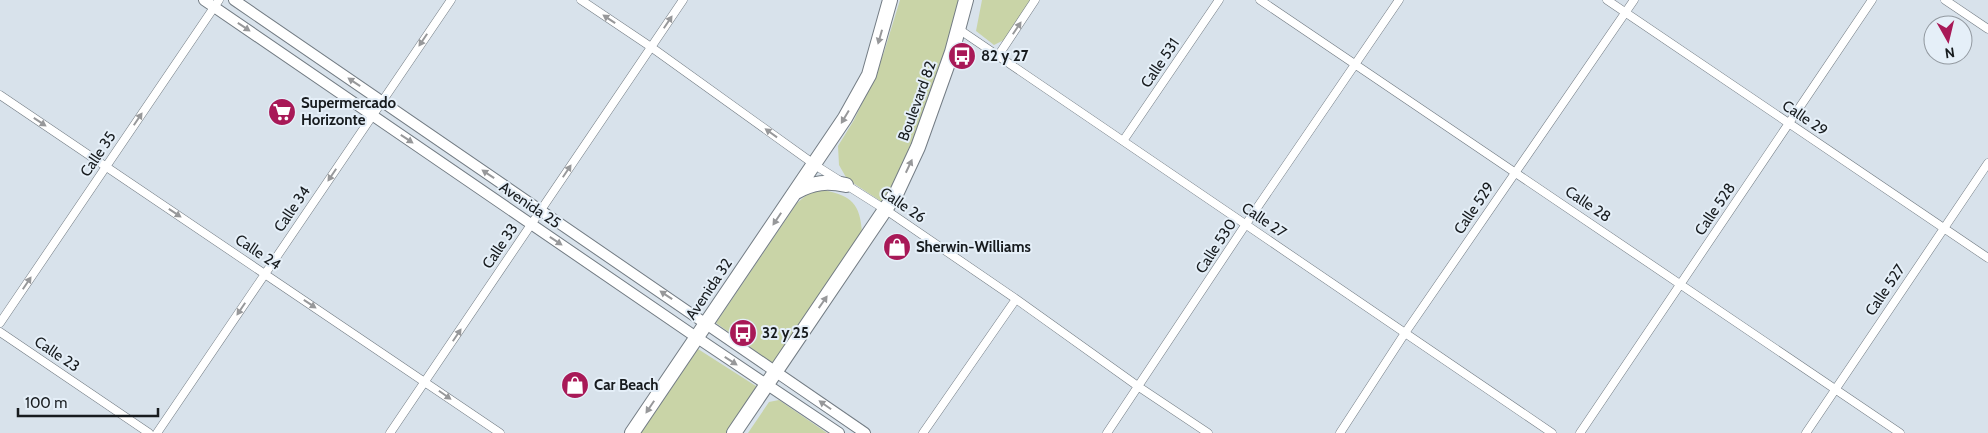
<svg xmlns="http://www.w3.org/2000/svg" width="1988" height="433" viewBox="0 0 1988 433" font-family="Cabin,sans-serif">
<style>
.green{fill:#c9d4a7}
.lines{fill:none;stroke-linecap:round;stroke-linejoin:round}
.street-casing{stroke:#737c84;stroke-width:9}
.secondary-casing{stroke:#737c84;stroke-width:12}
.highway-casing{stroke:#737c84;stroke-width:16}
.street{stroke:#fff;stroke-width:8}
.secondary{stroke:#fff;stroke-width:10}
.highway{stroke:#fff;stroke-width:14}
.oneway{fill:#97989a}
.labels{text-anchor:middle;stroke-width:4;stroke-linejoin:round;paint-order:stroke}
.poi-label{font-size:15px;font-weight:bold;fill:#171b1e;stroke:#e5eff8;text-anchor:start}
.street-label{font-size:15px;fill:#171b1e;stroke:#e5eff8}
</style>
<rect width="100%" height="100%" fill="#d8e2eb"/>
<!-- green -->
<path class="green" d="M900,0H961L931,99L915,139L885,204L847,179L839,165L838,146L854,120L872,83L884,52Z
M982,0H1031L1006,39L994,45L976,31Z
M824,190C852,196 860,204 862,232L775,365L716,323L797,203L809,193Z
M698,349L759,388L729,433H641Z
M779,400L827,433H748L769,402Z"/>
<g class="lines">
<!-- street casing -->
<g class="street-casing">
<path id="street" d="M581,0L651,47L818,167L886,210L1016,299L1139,387L1208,433
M1260,0L1900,433
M1607,0L1988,258
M1945,0L1988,29
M960,30L1552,433
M998,56L1035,0
M0,95L500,433
M1123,141L1219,0
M0,323L219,0
M0,332L149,433
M157,433L451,0
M390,433L683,0
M923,433L1016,299
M1107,433L1246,224L1399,0
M1340,433L1405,333L1634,0
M1580,433L1872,0
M1806,433L1988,163"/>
</g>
<!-- secondary casing -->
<g class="secondary-casing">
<path id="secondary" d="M204,0L696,337L839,433
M234,0L865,433"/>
</g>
<!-- highway casing -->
<g class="highway-casing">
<path id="highway" d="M796,192C813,182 828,181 846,185
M632,433L845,118L869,75L890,0
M734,433L897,192L918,147L952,52L966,0"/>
</g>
<!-- street -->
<use href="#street" class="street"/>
<!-- secondary -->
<use href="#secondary" class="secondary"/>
<!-- highway -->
<use href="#highway" class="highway"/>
</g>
<!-- one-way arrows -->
<defs><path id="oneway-solid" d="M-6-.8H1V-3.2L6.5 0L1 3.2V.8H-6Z" transform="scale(1.25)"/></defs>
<g class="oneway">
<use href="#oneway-solid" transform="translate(609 19) rotate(-146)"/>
<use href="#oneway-solid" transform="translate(668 22) rotate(-56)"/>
<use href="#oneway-solid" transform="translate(244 27) rotate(34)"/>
<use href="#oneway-solid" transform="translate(1017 28) rotate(-56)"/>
<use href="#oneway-solid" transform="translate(880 37) rotate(106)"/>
<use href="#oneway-solid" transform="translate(423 40) rotate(124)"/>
<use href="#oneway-solid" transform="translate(354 82) rotate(-146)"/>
<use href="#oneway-solid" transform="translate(845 117) rotate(121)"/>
<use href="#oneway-solid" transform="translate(138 119) rotate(-56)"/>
<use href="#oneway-solid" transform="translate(40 122) rotate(34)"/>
<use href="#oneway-solid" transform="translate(771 133) rotate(-144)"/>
<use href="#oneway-solid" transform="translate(407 139) rotate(34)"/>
<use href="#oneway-solid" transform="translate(909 166) rotate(-65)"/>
<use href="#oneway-solid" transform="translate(567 171) rotate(-56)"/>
<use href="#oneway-solid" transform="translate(488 174) rotate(-146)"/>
<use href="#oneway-solid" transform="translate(332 175) rotate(124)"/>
<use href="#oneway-solid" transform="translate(175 213) rotate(34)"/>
<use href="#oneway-solid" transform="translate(777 219) rotate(124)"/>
<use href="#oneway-solid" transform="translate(556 241) rotate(34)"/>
<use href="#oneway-solid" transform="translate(27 283) rotate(-56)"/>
<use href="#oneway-solid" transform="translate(666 295) rotate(-146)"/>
<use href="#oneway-solid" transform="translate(823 302) rotate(-55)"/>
<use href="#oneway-solid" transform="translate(310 304) rotate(34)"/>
<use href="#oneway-solid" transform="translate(241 309) rotate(124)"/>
<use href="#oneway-solid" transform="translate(457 335) rotate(-56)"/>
<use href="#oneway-solid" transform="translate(731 361) rotate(33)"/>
<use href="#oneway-solid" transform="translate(445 395) rotate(35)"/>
<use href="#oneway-solid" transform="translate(825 405) rotate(-145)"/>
<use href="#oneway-solid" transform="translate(650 407) rotate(124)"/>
</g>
<!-- icons -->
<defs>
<g id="bus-disc" transform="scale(1.4375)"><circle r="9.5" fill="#a81957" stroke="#e5eff8"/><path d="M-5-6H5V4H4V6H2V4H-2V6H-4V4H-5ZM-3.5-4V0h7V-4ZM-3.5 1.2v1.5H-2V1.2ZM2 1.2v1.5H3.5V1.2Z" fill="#fff"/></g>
<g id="supermarket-disc" transform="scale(1.4375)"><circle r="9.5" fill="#a81957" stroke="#e5eff8"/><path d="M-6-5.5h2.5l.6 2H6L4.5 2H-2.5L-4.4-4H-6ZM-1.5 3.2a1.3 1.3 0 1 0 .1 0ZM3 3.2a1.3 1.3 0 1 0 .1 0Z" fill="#fff"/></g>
<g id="shop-disc" transform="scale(1.4375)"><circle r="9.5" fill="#a81957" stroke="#e5eff8"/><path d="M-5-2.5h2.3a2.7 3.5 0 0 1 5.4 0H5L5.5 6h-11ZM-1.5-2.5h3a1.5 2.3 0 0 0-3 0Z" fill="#fff"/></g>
</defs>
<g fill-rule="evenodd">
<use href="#bus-disc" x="962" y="56"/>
<use href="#supermarket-disc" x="282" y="112"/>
<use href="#shop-disc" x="897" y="247"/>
<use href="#bus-disc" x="743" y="333"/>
<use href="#shop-disc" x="575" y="385"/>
</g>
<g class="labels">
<!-- poi labels -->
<g class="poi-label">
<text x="981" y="61">82 y 27</text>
<text x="301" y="108">Supermercado<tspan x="301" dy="17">Horizonte</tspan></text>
<text x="916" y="252">Sherwin-Williams</text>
<text x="762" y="338">32 y 25</text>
<text x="594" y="390">Car Beach</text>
</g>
<!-- street labels -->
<g class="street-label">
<text transform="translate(1160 63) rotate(-56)" y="5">Calle 531</text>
<text transform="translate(917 101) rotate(-70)" y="5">Boulevard 82</text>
<text transform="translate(1805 118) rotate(34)" y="5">Calle 29</text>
<text transform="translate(98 154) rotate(-56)" y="5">Calle 35</text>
<text transform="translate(1588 204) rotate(34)" y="5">Calle 28</text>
<text transform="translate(530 205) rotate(34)" y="5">Avenida 25</text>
<text transform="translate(903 205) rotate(34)" y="5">Calle 26</text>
<text transform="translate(1474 208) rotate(-56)" y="5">Calle 529</text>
<text transform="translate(292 209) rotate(-56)" y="5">Calle 34</text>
<text transform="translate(1715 209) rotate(-56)" y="5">Calle 528</text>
<text transform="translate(1264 220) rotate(34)" y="5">Calle 27</text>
<text transform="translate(500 246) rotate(-56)" y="5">Calle 33</text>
<text transform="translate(1216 246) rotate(-57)" y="5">Calle 530</text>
<text transform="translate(258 252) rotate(34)" y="5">Calle 24</text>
<text transform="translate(709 289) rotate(-56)" y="5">Avenida 32</text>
<text transform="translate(1885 290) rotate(-56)" y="5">Calle 527</text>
<text transform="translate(57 354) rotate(34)" y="5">Calle 23</text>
</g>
</g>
<!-- north arrow -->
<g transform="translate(1948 40) rotate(172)"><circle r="24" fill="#e5eff8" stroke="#939aa1"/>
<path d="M0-4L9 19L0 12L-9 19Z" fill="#a81957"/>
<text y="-8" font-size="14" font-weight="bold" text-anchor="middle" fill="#171b1e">N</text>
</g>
<!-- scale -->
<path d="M18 408v8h140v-8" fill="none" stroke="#171b1e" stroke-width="2.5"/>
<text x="25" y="408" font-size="15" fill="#171b1e" stroke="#e5eff8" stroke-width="4" paint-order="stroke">100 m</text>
</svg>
